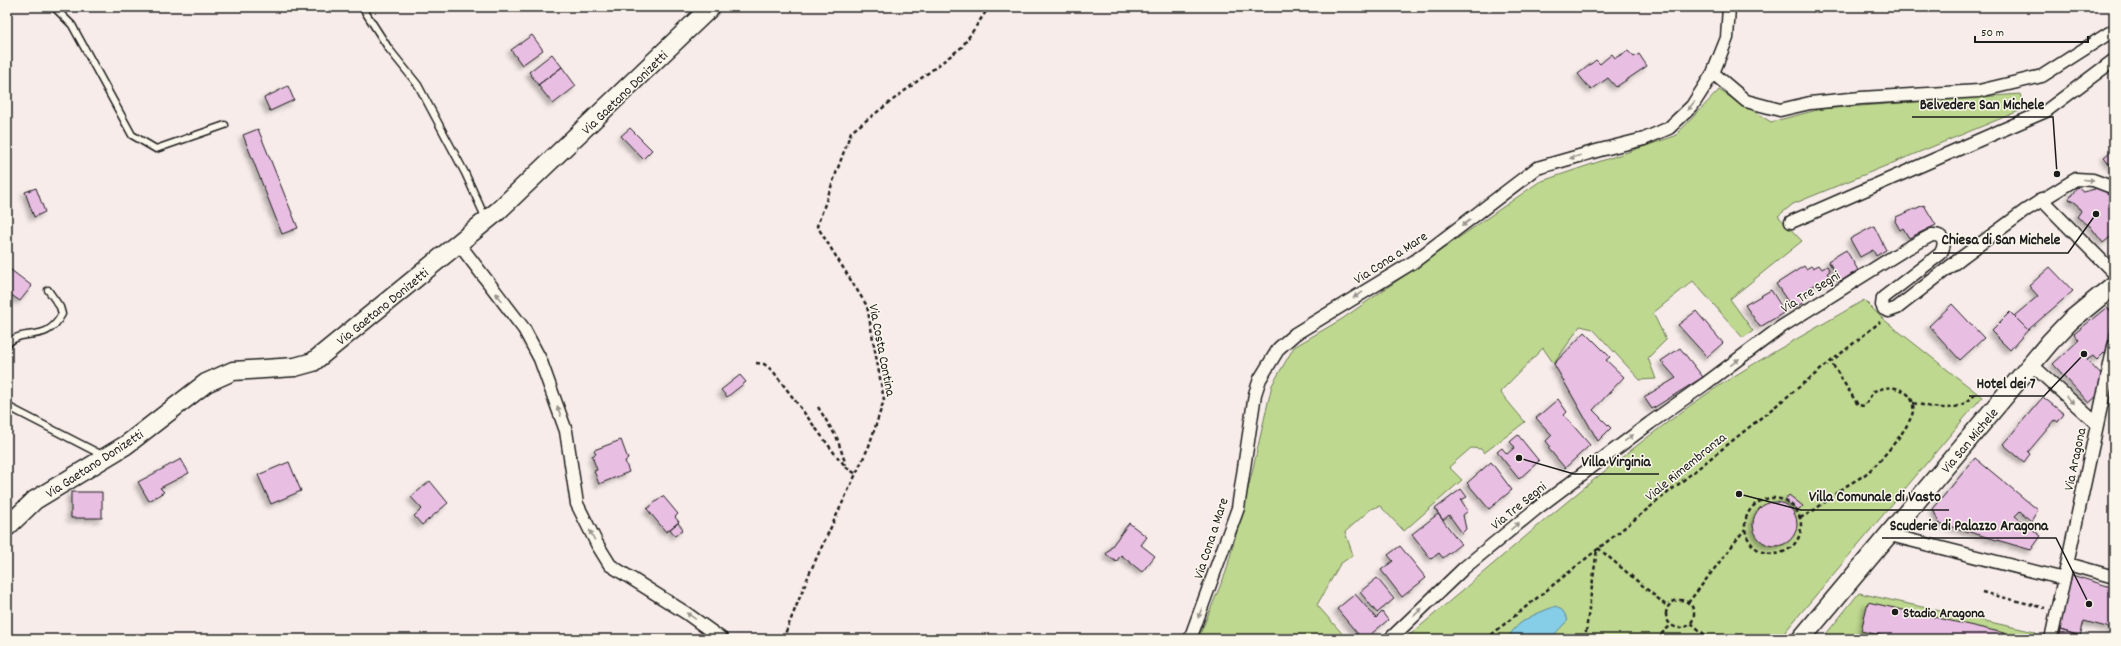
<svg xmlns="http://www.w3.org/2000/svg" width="2121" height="646" viewBox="0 0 2121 646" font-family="Dekko,sans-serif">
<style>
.green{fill:#bed88f;stroke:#6d7a56}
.water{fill:#86cde8;stroke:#5c8696}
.building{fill:#e9bee3;stroke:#1c1c1c;filter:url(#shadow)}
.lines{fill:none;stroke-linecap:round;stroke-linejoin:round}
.lane-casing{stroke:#1c1c1c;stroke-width:9}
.street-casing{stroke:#1c1c1c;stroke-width:15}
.secondary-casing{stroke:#1c1c1c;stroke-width:21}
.path{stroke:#1c1c1c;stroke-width:2.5;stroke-dasharray:4 3;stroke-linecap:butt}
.lane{stroke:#fbf7ec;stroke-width:6}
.street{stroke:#fbf7ec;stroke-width:12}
.secondary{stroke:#fbf7ec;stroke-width:18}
.oneway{fill:#97948e}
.poi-dot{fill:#1c1c1c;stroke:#fbf7ec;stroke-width:1.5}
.labels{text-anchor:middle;stroke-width:3;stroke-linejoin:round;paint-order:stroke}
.street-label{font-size:14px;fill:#1c1c1c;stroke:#fbf7ec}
.poi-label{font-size:14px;font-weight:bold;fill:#1c1c1c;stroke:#fbf7ec;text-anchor:start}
.leader{fill:none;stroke:#1c1c1c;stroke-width:1.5}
.callout-dot{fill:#1c1c1c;stroke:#fbf7ec;stroke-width:1.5}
.callout-label{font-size:15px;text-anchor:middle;font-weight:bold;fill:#1c1c1c;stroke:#fbf7ec;stroke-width:3;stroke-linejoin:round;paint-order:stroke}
</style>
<defs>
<filter id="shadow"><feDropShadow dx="-3.5" dy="3.5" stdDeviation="2" flood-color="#0004"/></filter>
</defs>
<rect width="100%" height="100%" fill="#f7ecea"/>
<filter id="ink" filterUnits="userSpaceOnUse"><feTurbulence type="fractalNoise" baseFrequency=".025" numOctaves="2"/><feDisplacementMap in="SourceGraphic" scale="8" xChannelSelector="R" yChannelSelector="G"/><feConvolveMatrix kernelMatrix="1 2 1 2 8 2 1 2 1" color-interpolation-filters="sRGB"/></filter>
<g filter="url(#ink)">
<!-- green -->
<path class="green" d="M1719,90L1771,122L1821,109L2020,94L2024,109L1793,204L1778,216L1802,241L1730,299L1753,331L1743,338L1693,281L1653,313L1666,340L1648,358L1656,379L1640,380L1593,329L1580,326L1554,364L1543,348L1500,392L1525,422L1484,453L1481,449L1471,448L1449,467L1462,480L1404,531L1380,506L1371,509L1345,532L1353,555L1340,564L1317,605L1347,639H1198L1226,572L1251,477L1272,385L1294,347L1342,319L1539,182L1675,136Z
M1864,300L1883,319L1982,397L1779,639H1405C1499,560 1591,477 1691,405C1745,366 1807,334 1864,300Z
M1859,593L2035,632L2037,639H1822Z"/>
<!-- water -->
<path class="water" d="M1556,606L1563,611L1568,620L1550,639H1508C1516,620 1538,613 1556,606Z"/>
<!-- building -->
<path class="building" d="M532,35L543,50L522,65L511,50Z
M1628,51L1634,57L1639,54L1647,66L1616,87L1608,78L1591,90L1578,74L1596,60L1600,64L1612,54L1615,58Z
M552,54L562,67L538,85L529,72Z
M562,67L576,86L553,104L538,85Z
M288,86L294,100L270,111L264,98Z
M630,128L652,150L643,159L621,136Z
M258,129L298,228L282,234L243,135Z
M2114,149V170L2104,157Z
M2097,186L2114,198V234L2103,243L2090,226L2077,217L2081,211L2076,203L2069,199L2077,187L2083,192L2095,189Z
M36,188L45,212L34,217L25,192Z
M1924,205L1936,225L1909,238L1903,228L1900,230L1895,221L1896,217Z
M1874,226L1886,250L1876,256L1873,250L1860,257L1850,239Z
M1846,250L1858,270L1841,281L1828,261Z
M1819,265L1822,269L1827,266L1830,271L1827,273L1831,279L1821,285L1819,281L1808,289L1810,292L1801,298L1804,302L1793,309L1776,284L1804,266L1806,269L1811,266L1813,268Z
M7,267L32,286L20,301L7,292Z
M2050,267L2073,291L2028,330L2014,316L2038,296L2029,286Z
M1771,290L1785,312L1760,327L1745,305Z
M1952,304L1984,338L1960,360L1929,326Z
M2107,307L2114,315L2106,351L2097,360L2093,356L2087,360L2103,377L2098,395L2089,403L2053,364L2079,340L2074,334Z
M1696,311L1723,343L1707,357L1678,325Z
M2010,312L2028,330L2010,350L1991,331Z
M1585,332L1610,357L1606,360L1624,377L1593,410L1611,428L1598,441L1554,364Z
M1680,348L1703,377L1652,409L1644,397L1676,378L1661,361Z
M2114,362V397H2110Z
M740,375L746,382L727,397L721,390Z
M2043,397L2064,414L2058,422L2055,420L2028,452L2030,454L2024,462L2003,444Z
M1558,399L1567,412L1564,415L1590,445L1565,468L1548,448L1550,446L1546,441L1552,435L1536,418Z
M1518,435L1539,461L1519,479L1497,452L1502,448L1507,454L1515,447L1510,442Z
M621,440L628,459L625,461L629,472L599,484L594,471L597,470L592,456L596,454L594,450Z
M1975,458L2038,510L2031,521L2020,511L2015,516L2041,536L2031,550L1939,523L1933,509Z
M181,459L189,473L160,488L164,492L149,501L138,482Z
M289,462L301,491L271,504L258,475Z
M1491,462L1512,490L1489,509L1467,483Z
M430,481L448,503L422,525L414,516L422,509L411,497Z
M1461,489L1467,497L1461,500L1468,511L1463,515L1466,529L1462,533L1449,515L1443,520L1435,509Z
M71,492H102V518H71Z
M1789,495L1803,506L1798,511L1785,500Z
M663,496L678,514L675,517L679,522L666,532L647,509Z
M1753 524a22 22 0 1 1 44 0a22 22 0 1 1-44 0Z
M1438,514L1461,544L1443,558L1439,553L1431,559L1412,534Z
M678,523L683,529L675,536L670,529Z
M1129,523L1147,537L1141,545L1155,556L1142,572L1121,555L1116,562L1106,554Z
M1400,546L1426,578L1402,597L1381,570L1393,561L1388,555Z
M2072,575L2114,588V629L2084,621L2080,636L2057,629Z
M1377,578L1394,599L1377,613L1360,592Z
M1355,594L1376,618L1382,612L1388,620L1365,639H1362L1337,609Z
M1868,602L2004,633L2003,639H1898L1861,631Z
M2057,629L2080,636L2079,639H2054Z"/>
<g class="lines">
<!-- lane casing -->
<g class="lane-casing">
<path id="lane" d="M54,7L72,25L132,135L156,149L225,125
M362,7L389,49L418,85L465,173L486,219
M7,344C25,326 46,345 62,314L60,307L48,290
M7,406L104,456"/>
</g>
<!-- street casing -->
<g class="street-casing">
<path id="street" d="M1713,73L1746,101L1780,110L1810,103L1861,98L1979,91L2042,76L2114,30
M2041,199L2114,273
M1791,222L2046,111L2114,60
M459,244L524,329L540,359L566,431L577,504L597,544L610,565L686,613L722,639
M2031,364L2097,424
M1890,535L2064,579
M2068,564L2114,577
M1190,639L1238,508L1255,394L1260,379L1279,348L1295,334L1415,261L1537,168L1600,150L1644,139L1669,128L1692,106L1713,73L1727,38L1729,7
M1390,639L1464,568L1536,509L1650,423L1705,384L1781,327L1904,250L1932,235C1945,234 1946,245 1940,254L1883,298L1882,305L1884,309L1889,311L1897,308L1961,258L2026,210L2076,179L2093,180L2114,188
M2051,639L2114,346"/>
</g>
<!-- secondary casing -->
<g class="secondary-casing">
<path id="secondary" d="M7,527L35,500L126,445L206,383L233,371L295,367L313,362L498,211L711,7
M1801,639L2050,342L2070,321L2114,285"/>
</g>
<!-- path -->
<path class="path" d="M756,363L764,364L773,371L835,454L847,468L856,474
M1913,403C1937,408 1959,415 1977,392
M818,407L837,438L846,465
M1745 526a28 28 0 1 1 56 0a28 28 0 1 1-56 0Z
M1800,518C1817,510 1829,498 1845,487C1852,482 1861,478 1868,472C1880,462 1911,426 1913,411C1914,404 1912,397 1906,393C1896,385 1885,387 1874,391L1864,406L1858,405L1831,362
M1598,548L1668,607
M1982,592L2045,608
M1666 614a14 14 0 1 1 28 0a14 14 0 1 1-28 0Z
M1688,603L1745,529
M1691,623L1710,639
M783,639L810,572L869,446L884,400L867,306L817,226L851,132L962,47L989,7
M1486,639L1880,322
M1585,639L1597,549
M1656,639L1671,625"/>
<!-- lane -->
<use href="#lane" class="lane"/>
<!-- street -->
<use href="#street" class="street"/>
<!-- secondary -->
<use href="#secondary" class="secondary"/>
</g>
<!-- one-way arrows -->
<defs><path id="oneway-solid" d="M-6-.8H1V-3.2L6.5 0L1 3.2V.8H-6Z"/></defs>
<g class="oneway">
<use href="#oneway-solid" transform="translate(1691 106) rotate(129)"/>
<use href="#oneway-solid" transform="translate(1575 157) rotate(164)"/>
<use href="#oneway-solid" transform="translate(2089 180) rotate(5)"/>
<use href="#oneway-solid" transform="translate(1466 223) rotate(143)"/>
<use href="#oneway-solid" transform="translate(1358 295) rotate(149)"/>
<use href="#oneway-solid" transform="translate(499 297) rotate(-127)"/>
<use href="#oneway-solid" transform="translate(1735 362) rotate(-37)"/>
<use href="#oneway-solid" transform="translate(2070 400) rotate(42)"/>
<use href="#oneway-solid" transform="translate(559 411) rotate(-109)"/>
<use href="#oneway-solid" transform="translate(1629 438) rotate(-37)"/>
<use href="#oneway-solid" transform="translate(1515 526) rotate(-40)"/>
<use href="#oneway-solid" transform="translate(592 535) rotate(-118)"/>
<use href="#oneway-solid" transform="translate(1418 612) rotate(-43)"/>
<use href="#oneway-solid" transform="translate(1200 613) rotate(111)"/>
<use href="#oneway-solid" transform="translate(691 616) rotate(-145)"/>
</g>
</g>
<!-- markers -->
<circle class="poi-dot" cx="1895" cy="612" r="4"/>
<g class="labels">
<!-- street labels -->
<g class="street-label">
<text transform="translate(624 92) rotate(-44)" y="5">Via Gaetano Donizetti</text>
<text transform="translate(1390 257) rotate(-33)" y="5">Via Cona a Mare</text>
<text transform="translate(1810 291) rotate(-32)" y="5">Via Tre Segni</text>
<text transform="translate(382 306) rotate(-39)" y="5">Via Gaetano Donizetti</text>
<text transform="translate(883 350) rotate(79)" y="5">Via Costa Contina</text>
<text transform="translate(1969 440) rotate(-50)" y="5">Via San Michele</text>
<text transform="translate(2074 459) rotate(-78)" y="5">Via Aragona</text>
<text transform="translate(94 463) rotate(-33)" y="5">Via Gaetano Donizetti</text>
<text transform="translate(1685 466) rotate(-39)" y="5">Viale Rimembranza</text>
<text transform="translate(1518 505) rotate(-39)" y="5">Via Tre Segni</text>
<text transform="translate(1210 538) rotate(-72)" y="5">Via Cona a Mare</text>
</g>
<!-- poi labels -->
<g class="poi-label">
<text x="1903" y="617">Stadio Aragona</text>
</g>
</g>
<!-- callouts -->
<path class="leader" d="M2057 174L2053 117H1912M2096 214L2068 253H1933M2084 354L2044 396H1969M1519 458L1574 474H1659M1739 494L1801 510H1949M2089 604L2056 538H1882"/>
<g class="callout-dot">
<circle cx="2057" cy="174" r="4"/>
<circle cx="2096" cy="214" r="4"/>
<circle cx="2084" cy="354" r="4"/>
<circle cx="1519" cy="458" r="4"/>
<circle cx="1739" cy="494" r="4"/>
<circle cx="2089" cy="604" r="4"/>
</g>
<g class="callout-label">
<text x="1982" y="109">Belvedere San Michele</text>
<text x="2001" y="244">Chiesa di San Michele</text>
<text x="2006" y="388">Hotel dei 7</text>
<text x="1616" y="466">Villa Virginia</text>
<text x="1875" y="501">Villa Comunale di Vasto</text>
<text x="1969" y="530">Scuderie di Palazzo Aragona</text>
</g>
<!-- margin -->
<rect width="2121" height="646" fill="none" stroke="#fbf7ec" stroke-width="24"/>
<rect x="12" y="12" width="2097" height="622" fill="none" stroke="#1c1c1c" stroke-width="1.5" filter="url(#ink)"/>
<!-- scale -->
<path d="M1975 36v6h113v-6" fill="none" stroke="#1c1c1c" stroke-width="2"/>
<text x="1981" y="36" font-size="12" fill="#1c1c1c" stroke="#fbf7ec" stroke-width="3" paint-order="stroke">50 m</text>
</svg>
